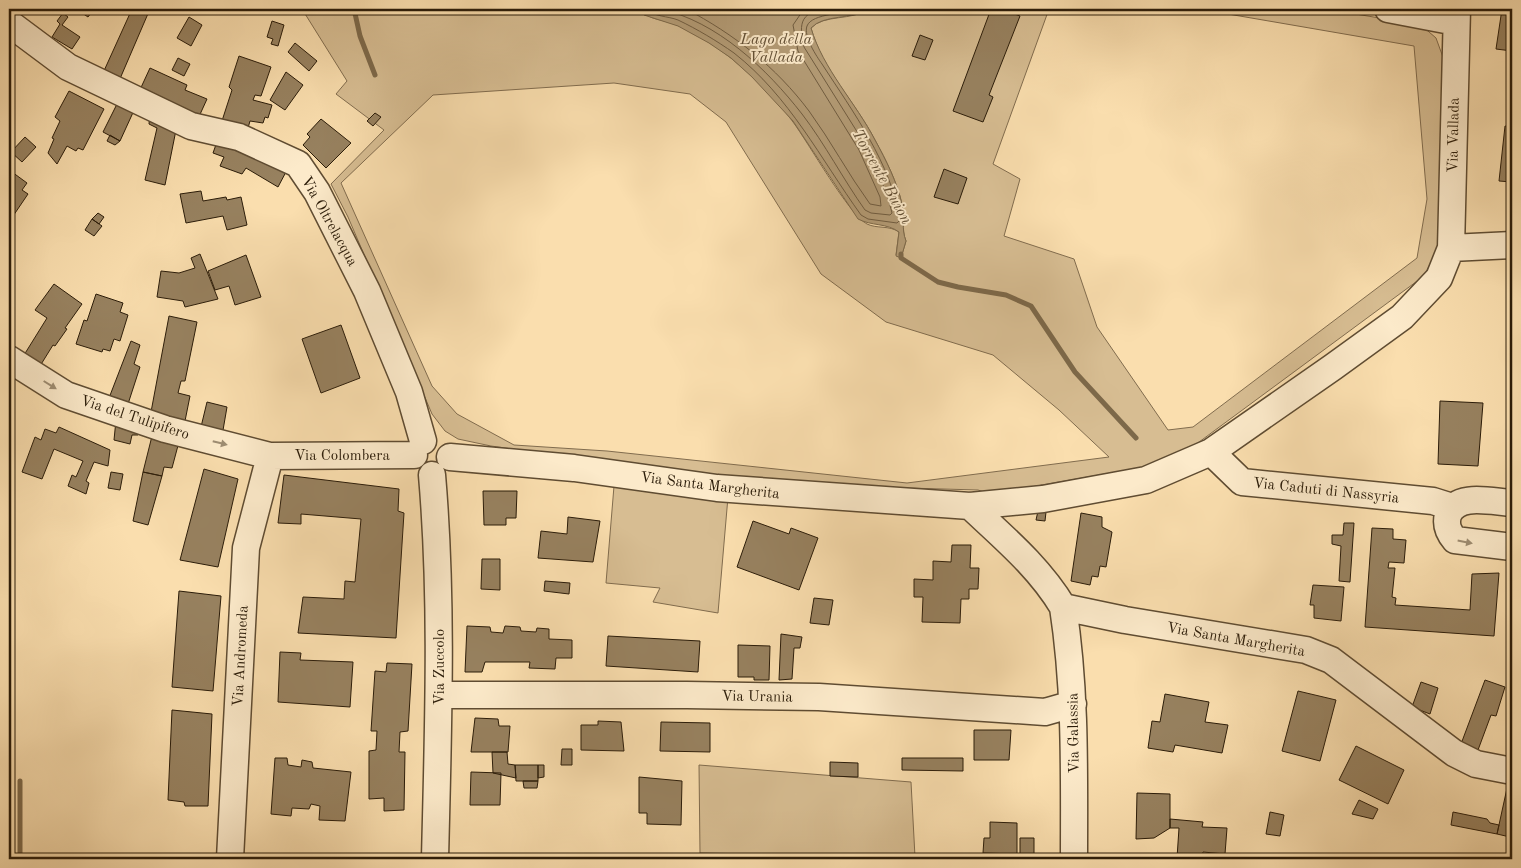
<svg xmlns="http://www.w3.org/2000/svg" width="1521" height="868" viewBox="0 0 1521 868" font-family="'Old Standard TT',serif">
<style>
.green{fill:#d7bd92;stroke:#816c4e;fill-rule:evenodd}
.water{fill:#b49c76;stroke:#7d694a}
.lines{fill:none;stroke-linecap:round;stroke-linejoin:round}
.shore{stroke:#705c40;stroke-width:1}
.stream{stroke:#7d694a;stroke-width:5}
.building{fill:#97815f;stroke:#2b1c09}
.minor-casing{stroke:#5f4c32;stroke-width:29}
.minor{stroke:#fceaca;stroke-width:26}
.oneway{fill:#9e8d73}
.labels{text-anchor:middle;stroke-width:4;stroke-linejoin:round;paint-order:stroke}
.street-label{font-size:15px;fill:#2b1c09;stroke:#fceaca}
.water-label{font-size:16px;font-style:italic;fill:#624f35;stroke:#fceaca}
</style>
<rect width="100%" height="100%" fill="#fadeae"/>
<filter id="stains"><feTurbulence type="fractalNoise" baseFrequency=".004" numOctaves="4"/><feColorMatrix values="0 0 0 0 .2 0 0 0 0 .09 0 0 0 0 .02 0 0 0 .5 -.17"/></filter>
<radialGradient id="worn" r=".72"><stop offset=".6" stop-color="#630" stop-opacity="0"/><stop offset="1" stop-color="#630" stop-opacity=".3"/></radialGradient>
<!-- green -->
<path class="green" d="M302,9H640C649,21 664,19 677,25C696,34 716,46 732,59C755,78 776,99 793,122C808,142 849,215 867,224C877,229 889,225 899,232L896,255L901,258L906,241C901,229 905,217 902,204C897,182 886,160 875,140C856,103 822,69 811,28C824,14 852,21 869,9H1049L993,164L1020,179L1004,236L1074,259L1097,327L1168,430L1193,427L1417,258L1427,199L1414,46L1199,9H1326L1421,25L1436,38L1444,60L1438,249L1424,276L1195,445L1150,466L991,494L978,490L766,484L491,446L458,439L445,431L432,414L348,217L331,184L384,130L336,94L347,81ZM614,83L690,94L726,122L821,274L886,322L993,355L1059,410L1109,457L907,483L607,451L514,445L457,414L432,386L341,183L433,95Z
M614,486L728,497L718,613L653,602L660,588L606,583Z
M699,765L911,782L915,857L700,853Z"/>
<!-- water -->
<path class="water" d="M640,9H869C852,20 823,14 811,28C823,69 856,103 875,140C886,160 897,182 902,204C905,217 901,229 906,241L901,258L896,256L899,232C887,223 871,226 858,219L793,121L752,77L731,58L709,43L678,26L644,15Z"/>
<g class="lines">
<!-- shore -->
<path class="shore" d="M646,9C654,17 668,16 678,20C697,29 717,41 734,53C790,97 820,158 861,215L868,219L897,223L900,220C891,163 853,112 822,64C817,57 803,36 807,26C812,13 846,14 859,9
M660,9C717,21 767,69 802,114C825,144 843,179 865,210L871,213L890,215L892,213L887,194L866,146L804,47C798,22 801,11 829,9
M686,9C734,34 776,67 809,111C831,141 848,174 870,204L881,206L880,197L859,150L798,51L793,25L804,9"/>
<!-- stream -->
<path class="stream" d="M354,9L360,36L375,75
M901,254V258L938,282L958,287L1006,295L1031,306L1075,372L1136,438
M20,859V781"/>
</g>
<!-- building -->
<path class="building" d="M76,9H94L88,17Z
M132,9H150L119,81L103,73Z
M991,9H1001L1020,16L989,95L993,97L983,122L953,111Z
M1502,9H1512V51L1496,49Z
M63,13L68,17L62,25L80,37L72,49L52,37L60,24L57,21Z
M189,17L202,25L191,46L177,38Z
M272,21L284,25L278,46L271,44L273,39L267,37Z
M920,35L933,40L925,60L912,56Z
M295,43L317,61L309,71L288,52Z
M239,56L271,67L261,96L255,95L253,100L272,105L268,118L265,117L263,123L250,121L248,128L220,127L232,90L229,87Z
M178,58L190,64L184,76L172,70Z
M150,68L187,85L185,90L207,99L197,121L138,94Z
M286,72L303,85L285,110L270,100Z
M69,91L104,109L83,150L78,148L76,151L67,146L57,164L48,153L54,139L52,138L60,121L55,117Z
M120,98L136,106L120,141L103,132Z
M150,113L177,125L165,185L145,180L157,128L149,124Z
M375,113L381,117L373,126L367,121Z
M321,119L351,143L326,168L303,145L310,137L307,134Z
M1505,126L1512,127V182L1499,181Z
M110,135L120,141L115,145L107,141Z
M25,137L36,147L22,162L11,152Z
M218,139L287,170L278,187L246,168L242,174L220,166L224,157L213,153Z
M944,169L967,178L958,204L934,197Z
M12,172L27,183L22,190L28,194L9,222V176Z
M201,191L203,201L226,197L227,200L241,197L247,225L227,230L223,216L186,223L180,194Z
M98,213L104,217L99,224L92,219Z
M92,219L102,226L94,236L85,230Z
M200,254L218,299L185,307L183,301L157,297L161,271L179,273L195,268L191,258Z
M246,255L261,297L235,305L229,286L215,290L208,271Z
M54,284L82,304L65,328L67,329L55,346L53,345L40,366L24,355L47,318L35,310Z
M96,294L123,303L120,312L128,315L120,341L114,339L110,351L103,349L102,352L76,344L84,320L87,321Z
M169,316L197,322L185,381H181L178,393L190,396L184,426L151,412Z
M341,325L360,378L321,393L302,339Z
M131,341L140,345L134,364L140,367L128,404L109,398Z
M1440,401L1483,403L1478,466L1438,464Z
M207,402L227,407L222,436L200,431Z
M116,420L139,427L138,435H132L130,444L114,440Z
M59,427L110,450L108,466L94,462L86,481L89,483L86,494L68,486L72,475L76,477L83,461L54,449L42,479L22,472L35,437L41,440L45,429L56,433Z
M153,432L180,438L172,468L164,467L162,476L143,472Z
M204,469L238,479L218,567L180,560Z
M111,472L123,474L120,490L108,488Z
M143,472L162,476L148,525L133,521Z
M284,475L399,489L398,511L404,513L396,638L298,633L303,597L344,599L345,581L355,582L361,519L301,514V524L278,523Z
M483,491H517L516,518H506V525H484Z
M1038,511L1046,512L1045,521L1036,520Z
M1081,513L1102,517V527L1112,532L1106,567L1100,566L1098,577L1092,576L1090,585L1071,581Z
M568,517L600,521L593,562L538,558L541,531L567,534Z
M753,521L789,534L791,528L818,538L799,590L737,567Z
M1344,523H1354L1350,582L1339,581L1341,546L1332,544V535H1343Z
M1372,528L1393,529V539L1406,540L1404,563L1389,562L1388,568H1395L1392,597L1396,598L1395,605L1470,610L1472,574L1499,573L1494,636L1365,627Z
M952,545H971L970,568H979L978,589H969V599H961L960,623L922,622L923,597H914V579L933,580V561L951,562Z
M482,559H500V590L481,589Z
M545,581L570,583L569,594L544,591Z
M1313,585L1344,587L1341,621L1314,618V605H1310Z
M179,591L221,596L213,691L172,687Z
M814,598L833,600L829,625L810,623Z
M467,626L490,627L491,632L503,633L505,626L520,627L521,631L536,632L537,628L549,629V639L572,640V658H556L555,669L529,668L530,662H485L482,672H465Z
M781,634L802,637L800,648H794L792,679L779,680Z
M608,636L700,641L698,672L606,666Z
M738,645L770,646L769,680H754V677H738Z
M280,652L301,653L300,660L353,662L350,707L278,702Z
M387,663L412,664L408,731L400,732L399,752H405L404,810L384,811V798L369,799V751L376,750L377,731H371L375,671L386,672Z
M1485,680L1505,687L1496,716L1491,715L1478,750L1461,744Z
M1421,682L1438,688L1430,714L1412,707Z
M1298,691L1336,700L1320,761L1282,751Z
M1165,694L1209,702L1205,722L1228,725L1222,753L1175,745L1173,752L1148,748L1152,721L1160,722Z
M172,710L212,714L208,806H185L184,802L168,800Z
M475,718L498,719L499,726H510L508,752H471Z
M598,721L621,722L624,751L581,750V725H598Z
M661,722L710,723V752L660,751Z
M974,730H1011L1009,760H974Z
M1356,746L1404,770L1388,804L1339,780Z
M562,749H572V765H561Z
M492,752H507L508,764L515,765L516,778L493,773Z
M275,758H287L288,765L301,767L302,760L312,762L313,768L351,772L345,821L319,820L320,806L311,804L309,809L292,808L291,816L271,814Z
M902,758H963V771L902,770Z
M830,762L858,763V777L830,776Z
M515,765H538V781H516Z
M538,765H544V777L538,778Z
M471,772L501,773L500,805H470Z
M639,777L682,781L681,825L647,824V813H639Z
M1509,779H1512V829L1510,837L1497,834Z
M523,781H538L537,788H524Z
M1137,793L1170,794V828L1154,838L1136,839Z
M1359,800L1378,809L1373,819L1352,814Z
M1270,812L1284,815L1280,836L1266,834Z
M1453,812L1487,819L1490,823L1499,825L1497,834L1451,825Z
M1170,819L1203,822L1202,827L1227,828L1225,854L1203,852L1202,859L1177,858L1179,828H1170Z
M990,822L1017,823V854L983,853L984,838H990Z
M1020,838H1034V854H1020Z"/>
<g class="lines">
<!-- minor casing -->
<g class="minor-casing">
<path id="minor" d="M1388,9L1456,22
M9,23L68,67L191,126L239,137L298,164L317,192L367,291L409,392L423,441
M1451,248L1512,245
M9,359L66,395L165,429L270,456L414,455
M1211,452L1242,482L1433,501L1452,507
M450,457L574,468L717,488L970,506L1043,499L1146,480L1211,452L1333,367L1402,317L1439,278L1451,248L1457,9
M432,475C443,603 438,731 435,859
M1512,503C1492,502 1457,492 1448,515C1445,526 1449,533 1455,540L1512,547
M970,506C1004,538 1039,567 1063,607L1125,620L1306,650L1331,660L1454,753L1476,764L1512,771
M1063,607C1076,691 1074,775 1074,859
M440,695H687L819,697L1045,712L1073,704
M230,859L246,548L270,456"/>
</g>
<!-- minor -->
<use href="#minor" class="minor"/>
</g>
<!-- one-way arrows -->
<defs><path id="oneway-solid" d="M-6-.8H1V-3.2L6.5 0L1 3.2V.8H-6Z" transform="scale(1.25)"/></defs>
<g class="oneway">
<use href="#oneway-solid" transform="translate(50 385) rotate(32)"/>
<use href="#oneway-solid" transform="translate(220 443) rotate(14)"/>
<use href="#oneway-solid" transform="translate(1465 542) rotate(11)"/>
</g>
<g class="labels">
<!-- street labels -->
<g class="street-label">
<text transform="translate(1453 135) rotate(-89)" y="5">Via Vallada</text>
<text transform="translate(330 221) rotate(61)" y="5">Via Oltrelacqua</text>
<text transform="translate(135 417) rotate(18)" y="5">Via del Tulipifero</text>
<text x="342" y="460">Via Colombera</text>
<text transform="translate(710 485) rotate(7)" y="5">Via Santa Margherita</text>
<text transform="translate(1326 490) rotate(6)" y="5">Via Caduti di Nassyria</text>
<text transform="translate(1236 639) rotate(10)" y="5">Via Santa Margherita</text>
<text transform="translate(240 656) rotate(-87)" y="5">Via Andromeda</text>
<text transform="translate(439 667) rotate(-90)" y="5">Via Zuccolo</text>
<text transform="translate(757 696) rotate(1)" y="5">Via Urania</text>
<text transform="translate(1073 733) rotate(-91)" y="5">Via Galassia</text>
</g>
<!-- water labels -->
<g class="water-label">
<text x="776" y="44">Lago della<tspan x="776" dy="18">Vallada</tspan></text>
<text transform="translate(883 176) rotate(61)" y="6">Torrente Buion</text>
</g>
</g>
<!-- margin -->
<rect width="1521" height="868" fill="none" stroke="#fadeae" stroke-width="30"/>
<rect x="10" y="10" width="1501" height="848" fill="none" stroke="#2b1c09" stroke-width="2.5"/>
<rect x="15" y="15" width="1491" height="838" fill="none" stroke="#2b1c09"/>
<rect width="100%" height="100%" filter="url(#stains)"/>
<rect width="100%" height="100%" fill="url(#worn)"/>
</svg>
